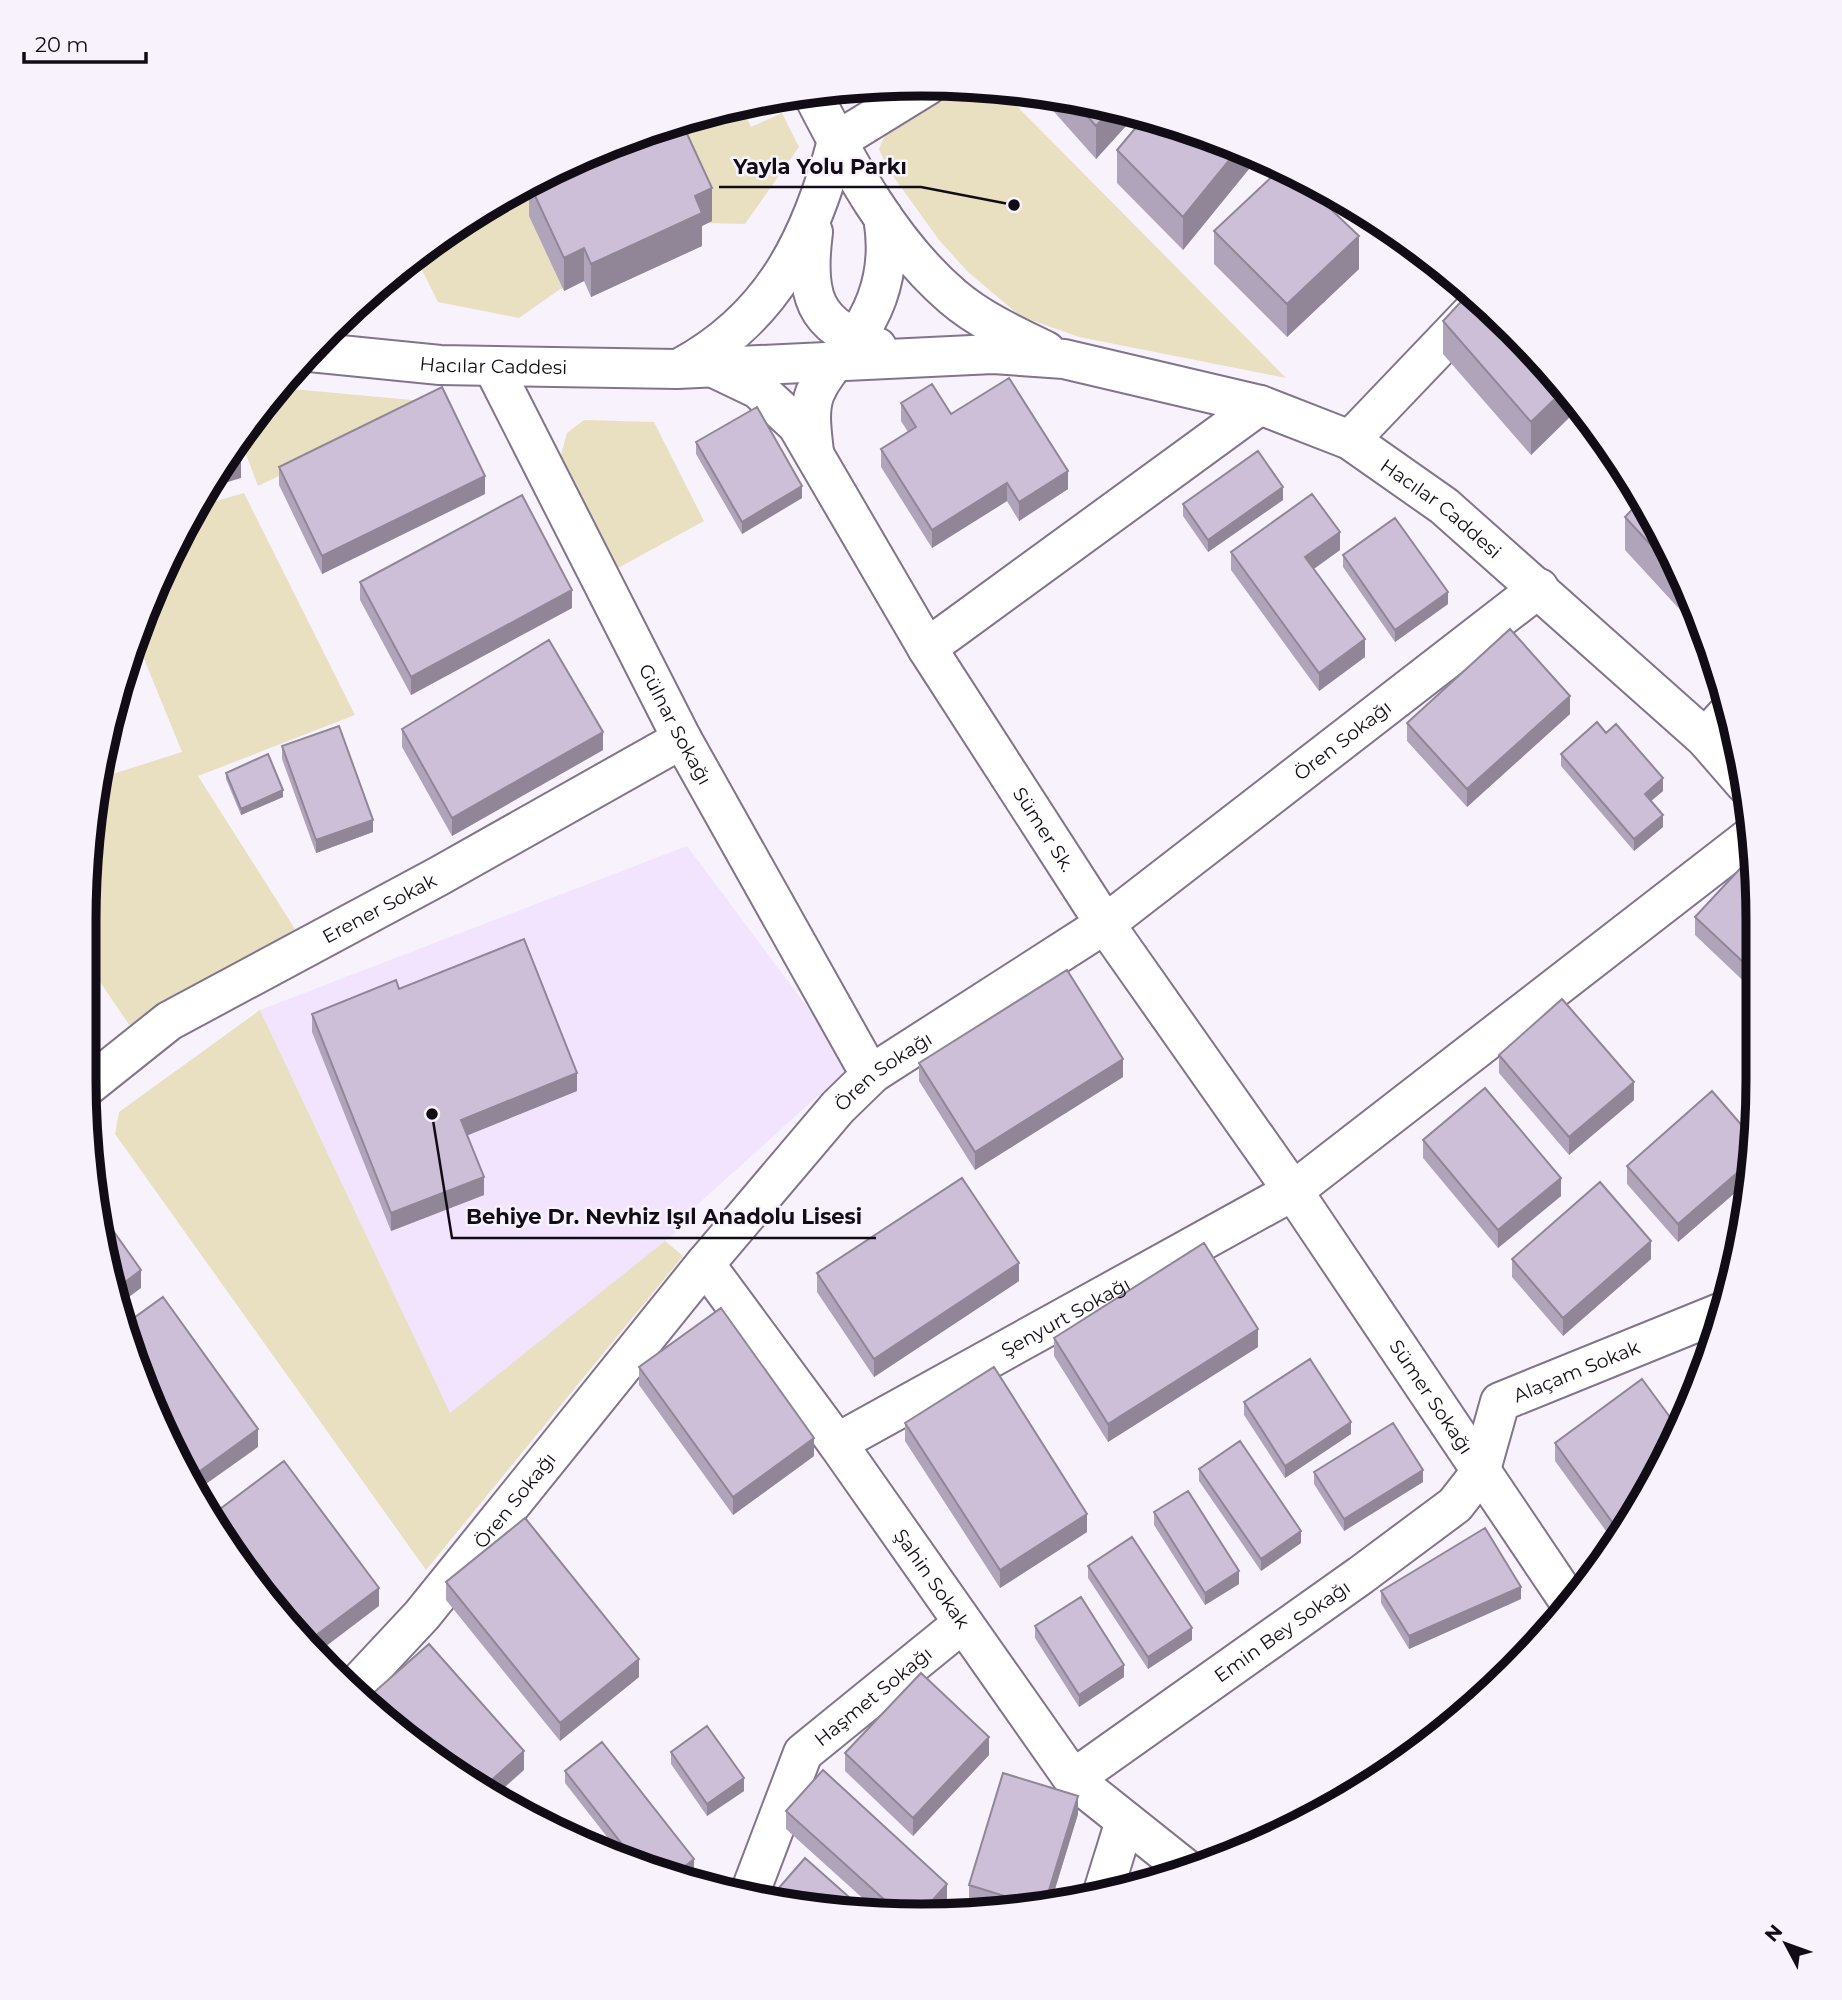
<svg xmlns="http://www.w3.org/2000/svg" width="1842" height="2000" viewBox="0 0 1842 2000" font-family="Montserrat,sans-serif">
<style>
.built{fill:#f2e3fe}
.green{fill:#e9e0c1}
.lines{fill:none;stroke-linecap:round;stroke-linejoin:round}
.minor-casing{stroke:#81748b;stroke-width:42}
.tertiary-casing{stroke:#81748b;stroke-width:42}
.minor{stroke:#fff;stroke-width:38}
.tertiary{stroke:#fff;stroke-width:38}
.wall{fill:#b0a4ba}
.shaded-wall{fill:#908697}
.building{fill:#cdbfd8;stroke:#908697;stroke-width:2}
.labels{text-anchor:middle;stroke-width:5;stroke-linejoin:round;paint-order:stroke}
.street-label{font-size:19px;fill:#110c15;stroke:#f8f2fd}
.rim{fill:none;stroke:#110c15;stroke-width:9}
.leader{fill:none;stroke:#110c15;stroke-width:2.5}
.callout-dot{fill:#110c15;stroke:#f8f2fd;stroke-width:2.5}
.callout-label{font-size:21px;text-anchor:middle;font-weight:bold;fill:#110c15;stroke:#f8f2fd;stroke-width:5;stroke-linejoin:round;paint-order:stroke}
</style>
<rect width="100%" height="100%" fill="#f8f2fd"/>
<!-- built -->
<path class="built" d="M687,846L851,1066L697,1205L675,1233L450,1414L260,1010Z"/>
<!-- green -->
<path class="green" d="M948,87L1003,92L1286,378L1079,337L1020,316L968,272L939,240L888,169L879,149C889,119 923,104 948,87Z
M741,105L751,127L782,113L799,147L745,224L707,223L559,290L519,318L438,302L416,258L456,225L601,148Z
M281,388L412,400L417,410L258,486L240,438Z
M584,420L654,422L704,521L618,568L561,455L567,433Z
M244,493L355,715L198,776L295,929L132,1029L85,960L86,867L97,779L182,752L136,639L148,600L198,506Z
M260,1010L450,1413L665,1241L683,1256L426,1570L115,1134L119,1112Z"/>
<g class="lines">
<!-- minor casing -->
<g class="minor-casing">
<g id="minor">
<path d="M837,141L928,85"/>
<path id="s1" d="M493,367L682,739L862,1060L873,1073"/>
<path d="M1350,440L1479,305"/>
<path d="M927,648L1260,405"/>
<path d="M1705,738L1728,713"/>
<path id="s2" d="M85,1088L169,1021L439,876L682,739"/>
<path id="s3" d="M705,1264L837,1443L1073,1779L1186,1869"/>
<path id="s4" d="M837,1443L1293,1191L1750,837"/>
<path id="s5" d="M352,1690L422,1615L705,1264L838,1107L873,1073L1105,924L1539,588"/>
<path id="s6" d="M1073,1779L1361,1575L1455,1505L1480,1473L1500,1402L1722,1312"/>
<path id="s7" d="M749,1895L803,1753L963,1623"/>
<path d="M1102,1895L1125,1821"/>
</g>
</g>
<!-- tertiary casing -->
<g class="tertiary-casing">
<g id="tertiary">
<path d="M813,95C850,167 890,243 953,297C980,320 1013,335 1046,351"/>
<path d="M813,232C805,294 812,326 877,347"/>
<path id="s8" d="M310,352L440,365L677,369L993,354L1064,359L1260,405L1350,440L1444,506L1705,738L1745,784"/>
<path id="s9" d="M712,367L758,389L797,425L927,648L1105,924L1293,1191L1570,1603"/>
<path d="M680,368C773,318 811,239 837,141"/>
<path d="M814,452C812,433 808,411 815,393C824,372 840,358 854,340C881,304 891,262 883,217"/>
</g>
</g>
<!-- minor -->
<use href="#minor" class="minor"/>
<!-- tertiary -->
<use href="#tertiary" class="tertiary"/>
</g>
<!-- wall -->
<path class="wall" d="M1040,96L1085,100L1135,116L1096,159Z
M601,148L712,221L702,226V246L591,297L584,281L564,291L529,216V186Z
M1117,150L1253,154V164L1183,250L1117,183Z
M1214,231L1359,269L1287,337L1214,264Z
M1443,321L1578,409L1531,455L1443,354Z
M901,403L951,414L1068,489L1019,521L1007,501L932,548L881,467V449L908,432L901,421Z
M696,442L802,498L742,534L696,454Z
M279,467L485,494L322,574L279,485Z
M1283,500L1208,552L1183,516V504Z
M1641,500L1694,601L1705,637L1625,550V517Z
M1340,550L1314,569L1365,657L1319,691L1231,570V552Z
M1343,555L1448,604L1395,642L1343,567Z
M360,582L572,608L411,695L360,600Z
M1570,714L1467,807L1407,741V723Z
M402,729L603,750L452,836L402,747Z
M1606,733L1663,791L1651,801L1663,827L1634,851L1561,766V754Z
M282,746L373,832L316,853L282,759Z
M226,773L283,797L241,815L226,779Z
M1695,917L1758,921L1756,993L1695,935Z
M399,989L577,1091L467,1135L484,1195L391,1231L312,1032V1014Z
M1499,1055L1634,1100L1569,1155L1499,1073Z
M919,1063L1123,1077L975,1170L919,1081Z
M1752,1137L1751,1179L1678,1242L1627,1184V1166Z
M1423,1140L1561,1196L1498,1248L1423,1158Z
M1512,1259H1651L1563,1336L1512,1277Z
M817,1273L1019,1281L874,1377L817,1292Z
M1054,1338L1258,1347L1108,1442L1054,1356Z
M639,1367L814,1456L733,1515L639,1385Z
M1244,1402L1351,1434L1285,1478L1244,1415Z
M905,1423L1087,1532L1000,1588L905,1441Z
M1555,1443L1646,1497L1614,1542L1555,1461Z
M1199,1469L1301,1543L1261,1571L1199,1481Z
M1314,1472L1423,1482L1344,1531L1314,1484Z
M1154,1512L1239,1584L1205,1605L1154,1525Z
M1088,1566L1192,1640L1148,1669L1088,1578Z
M446,1582L639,1677L560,1741L446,1600Z
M1381,1591L1521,1599L1409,1649L1381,1603Z
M1035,1626L1124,1677L1079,1707L1035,1638Z
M671,1752L744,1791L707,1816L671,1764Z
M845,1753L989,1755L913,1836L845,1771Z
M565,1771L694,1871L684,1880L622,1856L565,1783Z
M786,1811L947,1902L941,1909L879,1913L786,1829Z
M1078,1814L1051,1902L981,1907L969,1903V1885Z"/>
<!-- shaded-wall -->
<path class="shaded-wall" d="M1112,108L1135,116L1096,159V126Z
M1240,147L1253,154V164L1183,250V217Z
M712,188V221L702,226V246L591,297V264L695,196Z
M1359,236V269L1287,337V304Z
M584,248V281L564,291V258Z
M1563,391L1578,409L1531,455V422Z
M241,460V478L208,488L219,467Z
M1068,471V489L1019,521V502Z
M485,476V494L322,574V556Z
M1007,483V501L932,548V530Z
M802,486V498L742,534V522Z
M1283,487V500L1208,552V540Z
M1340,532V550L1305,575V557Z
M572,590V608L411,695V677Z
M1448,592V604L1395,642V630Z
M1365,639V657L1319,691V673Z
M1570,696V714L1467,807V789Z
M603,732V750L452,836V818Z
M1663,778V791L1645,806V794Z
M283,790V797L241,815V809Z
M1663,815V827L1634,851V839Z
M373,820V832L316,853V840Z
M1123,1059V1077L975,1170V1152Z
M577,1073V1091L461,1138V1120Z
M1634,1082V1100L1569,1155V1137Z
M1752,1160L1751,1179L1678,1242V1224Z
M484,1177V1195L391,1231V1213Z
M1561,1178V1196L1498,1248V1230Z
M1651,1241V1259L1563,1336V1318Z
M1019,1263V1281L874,1377V1359Z
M141,1270V1288L121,1303L116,1289Z
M1258,1329V1347L1108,1442V1424Z
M1351,1422V1434L1285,1478V1466Z
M258,1429V1447L196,1491L189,1479Z
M814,1438V1456L733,1515V1497Z
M1423,1470V1482L1344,1531V1519Z
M1087,1514V1532L1000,1588V1570Z
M1301,1531V1543L1261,1571V1559Z
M1239,1571V1584L1205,1605V1593Z
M1521,1587V1599L1409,1649V1636Z
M379,1588V1606L317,1653L307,1642Z
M1192,1628V1640L1148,1669V1657Z
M639,1659V1677L560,1741V1723Z
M1124,1665V1677L1079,1707V1695Z
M989,1737V1755L913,1836V1818Z
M524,1751V1770L497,1794L485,1786Z
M744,1778V1791L707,1816V1804Z
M1078,1796V1814L1051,1902L1045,1903Z
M694,1859V1871L684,1880L673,1876Z
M947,1884V1902L941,1909L923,1911Z"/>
<!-- building -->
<path class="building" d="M1072,99L1085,100L1112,108L1096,126Z
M1144,118L1240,147L1183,217L1117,150Z
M682,123L712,188L695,196L702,213L591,264L584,248L564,258L530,185L601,148Z
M1280,169L1299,179L1359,236L1287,304L1214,231Z
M1469,293L1513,329L1563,391L1531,422L1443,321Z
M1009,378L1068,471L1019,502L1007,483L932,530L881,449L916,427L901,403L932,384L951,414Z
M442,387L485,476L322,556L279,467Z
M757,407L802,486L742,522L696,442Z
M236,442L241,460L219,467L225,456Z
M1258,451L1283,487L1208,540L1183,504Z
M1312,494L1340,532L1305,557L1365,639L1319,673L1231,552Z
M522,495L572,590L411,677L360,582Z
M1641,500L1684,581L1625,517Z
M1395,518L1448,592L1395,630L1343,555Z
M1510,629L1570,696L1467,789L1407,723Z
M549,640L603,732L452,818L402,729Z
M1597,722L1606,733L1616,724L1663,778L1645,794L1663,815L1634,839L1561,754Z
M339,726L373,820L316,840L282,746Z
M268,754L283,790L241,809L226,773Z
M1750,858L1752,860L1758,921L1757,975L1695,917Z
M524,939L577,1073L461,1120L484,1177L391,1213L312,1014L396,980L399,989Z
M1067,970L1123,1059L975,1152L919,1063Z
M1562,999L1634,1082L1569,1137L1499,1055Z
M1485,1088L1561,1178L1498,1230L1423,1140Z
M1712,1091L1752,1137V1160L1678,1224L1627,1166Z
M962,1178L1019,1263L874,1359L817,1273Z
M1600,1182L1651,1241L1563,1318L1512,1259Z
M97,1208L141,1270L116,1289L100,1243Z
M1204,1243L1258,1329L1108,1424L1054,1338Z
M163,1297L258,1429L189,1479L170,1449L127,1323Z
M721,1308L814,1438L733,1497L639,1367Z
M1310,1359L1351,1422L1285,1466L1244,1402Z
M994,1367L1087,1514L1000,1570L905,1423Z
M1642,1379L1678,1428L1646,1497L1620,1533L1555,1443Z
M1393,1423L1423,1470L1344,1519L1314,1472Z
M1240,1441L1301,1531L1261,1559L1199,1469Z
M284,1461L379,1588L307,1642L257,1588L212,1515Z
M1188,1491L1239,1571L1205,1593L1154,1512Z
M525,1518L639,1659L560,1723L446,1582Z
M1485,1528L1521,1587L1409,1636L1381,1591Z
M1132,1537L1192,1628L1148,1657L1088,1566Z
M1081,1597L1124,1665L1079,1695L1035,1626Z
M429,1644L524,1751L485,1786L369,1709L363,1702Z
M921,1673L989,1737L913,1818L845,1753Z
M707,1726L744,1778L707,1804L671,1752Z
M602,1742L694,1859L673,1876L636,1862L565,1771Z
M823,1770L947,1884L923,1911L898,1912L786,1811Z
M1003,1773L1078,1796L1045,1903L1030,1904L969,1885Z
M805,1858L868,1914L770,1898Z"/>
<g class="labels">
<!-- street labels -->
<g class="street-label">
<text dy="7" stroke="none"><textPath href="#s8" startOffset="184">Hacılar Caddesi</textPath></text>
<text dy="7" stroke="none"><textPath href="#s8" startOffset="1167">Hacılar Caddesi</textPath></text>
<text dy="7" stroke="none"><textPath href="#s1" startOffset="401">Gülnar Sokağı</textPath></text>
<text dy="7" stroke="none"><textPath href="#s5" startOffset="1384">Ören Sokağı</textPath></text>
<text dy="7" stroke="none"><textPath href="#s9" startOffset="578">Sümer Sk.</textPath></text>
<text dy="7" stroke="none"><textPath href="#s2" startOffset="346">Erener Sokak</textPath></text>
<text dy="7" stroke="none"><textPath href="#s5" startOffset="817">Ören Sokağı</textPath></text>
<text dy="7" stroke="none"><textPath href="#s4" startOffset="261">Şenyurt Sokağı</textPath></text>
<text dy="7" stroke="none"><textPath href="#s6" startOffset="667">Alaçam Sokak</textPath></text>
<text dy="7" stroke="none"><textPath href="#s9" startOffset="1265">Sümer Sokağı</textPath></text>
<text dy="7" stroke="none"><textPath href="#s5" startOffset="250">Ören Sokağı</textPath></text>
<text dy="7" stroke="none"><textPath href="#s3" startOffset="388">Şahin Sokak</textPath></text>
<text dy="7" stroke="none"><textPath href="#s6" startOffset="256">Emin Bey Sokağı</textPath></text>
<text dy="7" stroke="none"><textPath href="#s7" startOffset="242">Haşmet Sokağı</textPath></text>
</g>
</g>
<!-- crop -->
<path d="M0 0H1842V2000H0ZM921 96H921A825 825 0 0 1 1746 921V1079A825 825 0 0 1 921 1904H921A825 825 0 0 1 96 1079V921A825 825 0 0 1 921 96Z" fill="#f8f2fd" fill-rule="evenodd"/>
<path class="rim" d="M921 96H921A825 825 0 0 1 1746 921V1079A825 825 0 0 1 921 1904H921A825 825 0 0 1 96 1079V921A825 825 0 0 1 921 96Z"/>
<!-- callouts -->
<path class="leader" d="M1014 205L921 187H719M432 1114L452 1238H876"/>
<g class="callout-dot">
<circle cx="1014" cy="205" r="7"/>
<circle cx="432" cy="1114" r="7"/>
</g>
<g class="callout-label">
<text x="820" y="174">Yayla Yolu Parkı</text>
<text x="664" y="1224">Behiye Dr. Nevhiz Işıl Anadolu Lisesi</text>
</g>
<!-- north arrow -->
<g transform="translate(1786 1944) rotate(311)" stroke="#f8f2fd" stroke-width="5" paint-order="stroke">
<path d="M0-5L12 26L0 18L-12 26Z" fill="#110c15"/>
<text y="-10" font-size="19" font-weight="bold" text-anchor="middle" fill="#110c15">N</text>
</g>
<!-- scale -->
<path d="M24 52v10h122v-10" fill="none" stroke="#110c15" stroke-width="3.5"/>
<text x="35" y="52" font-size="21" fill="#110c15" stroke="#f8f2fd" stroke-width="5" paint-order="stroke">20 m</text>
</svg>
